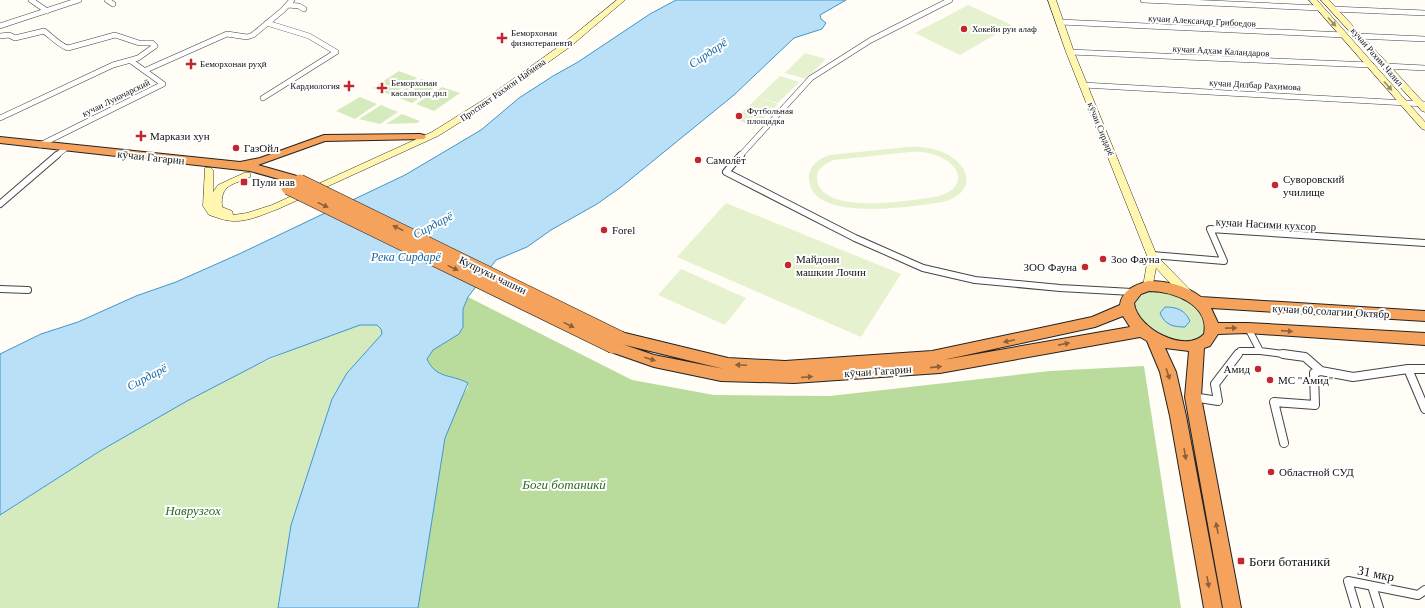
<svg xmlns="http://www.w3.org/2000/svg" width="1425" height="608" viewBox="0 0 1425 608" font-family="'Times New Roman',serif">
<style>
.green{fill:#d5ebbd}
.forest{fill:#b9dc9c}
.pitch{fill:#e6f2cf;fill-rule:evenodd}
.water{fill:#b9e0f7;stroke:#3f96cf}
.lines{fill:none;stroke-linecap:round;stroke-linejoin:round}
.street-far2-casing{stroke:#444;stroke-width:6}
.street-far1-casing{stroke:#444;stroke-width:8}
.street-casing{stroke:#444;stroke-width:10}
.secondary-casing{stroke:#333;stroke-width:1}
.highway-casing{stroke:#222;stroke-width:2}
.street-far2{stroke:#fff;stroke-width:5}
.street-far1{stroke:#fff;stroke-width:6}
.street{stroke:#fff;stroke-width:8}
.secondary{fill:#fff6b0;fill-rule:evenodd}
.highway{fill:#f5a25d;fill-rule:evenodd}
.highway-bridge-casing{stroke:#222;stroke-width:14;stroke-linecap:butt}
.highway-bridge{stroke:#f5a25d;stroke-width:13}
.oneway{fill:#948f68}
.oneway2{fill:#8e613b}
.poi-dot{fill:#c4262e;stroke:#fff;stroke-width:1.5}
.labels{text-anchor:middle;stroke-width:4;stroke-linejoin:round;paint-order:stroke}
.far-street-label{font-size:9px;fill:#111;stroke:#fff}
.far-poi-label{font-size:9px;fill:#111;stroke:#fff;text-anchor:start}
.poi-label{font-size:11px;fill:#111;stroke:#fff;text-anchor:start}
.street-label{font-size:11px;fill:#111;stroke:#fff}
.water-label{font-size:12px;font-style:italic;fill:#1768a6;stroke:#fff}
.near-park-label{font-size:13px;font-style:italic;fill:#2f6b1f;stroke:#fff}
.near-poi-label{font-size:13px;fill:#111;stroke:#fff;text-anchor:start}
.near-street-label{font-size:13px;fill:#111;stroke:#fff}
</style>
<rect width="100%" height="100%" fill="#fffdf5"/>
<!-- green -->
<path class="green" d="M399,71L417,78L391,95L373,88Z
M421,79L438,85L412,103L394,96Z
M442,87L460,93L434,111L416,104Z
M360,97L377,104L355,119L336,111Z
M381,105L398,112L380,124L359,119Z
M402,114L420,121L417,123L386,124Z
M1150,291C1157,291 1164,291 1171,293C1185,296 1218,319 1201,335C1186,350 1152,336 1140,322C1137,318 1135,311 1133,306C1136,296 1141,294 1150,291Z
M368,324L377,325L382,329V334L347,373L332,399L291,525L278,608H0V515C97,453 195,388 302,346C323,337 346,325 368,324Z"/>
<!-- forest -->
<path class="forest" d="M468,297L632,380L714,395L830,396L1050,371L1144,366L1181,608H418L445,438L460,400L468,387V383C451,374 436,379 427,359L433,350L459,334L463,327V309Z"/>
<!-- pitch -->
<path class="pitch" d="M968,5L1012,25L960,55L915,33Z
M805,53L826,59L806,79L785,73Z
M780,76L799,82L778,103L758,97Z
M758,97L778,104L755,127L735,119Z
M908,147C921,146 933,148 945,153C973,167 975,193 943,202C915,206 811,224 809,179C808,166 819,159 829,155ZM910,152C922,151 934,153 944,159C965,171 962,190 939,196C914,200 821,217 817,179C816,169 825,163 834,160Z
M726,203L901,274L861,337L677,257Z
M681,269L746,298L725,325L658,295Z"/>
<!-- water -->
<path class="water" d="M676,0H846L820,15L821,19L826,23L822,29L794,38L734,95L621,187L597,204L551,230L527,247L496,260L468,297L463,309V327L459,334L433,350L427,359C436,379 451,374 468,383L445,438L418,608H278L291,525L332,399L347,373L382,334L381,329L377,325H360L270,358L187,401L100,451L0,515V354L41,334L78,322L136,296L176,282L239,254L405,175L481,130L519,98L553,76L578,62L650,14Z
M1165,307C1177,307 1185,310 1190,321L1185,327C1173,327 1165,325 1160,313Z"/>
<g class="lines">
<!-- street-far2 casing -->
<g class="street-far2-casing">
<path id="street-far2" d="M31,0L47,11
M107,0L113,4
M1143,0L1320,8
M288,5L299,6L304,9
M1333,9L1425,13
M1060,22L1344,35
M0,26L79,0
M0,36L9,35L15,38L44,31C51,36 60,46 68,48L115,35L139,43H152L155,46L138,58L113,65L0,118
M1358,36L1425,39
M1070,52L1371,65
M1386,66L1425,68
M146,70L227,34L247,37L253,35L283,10L292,0
M1083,85L1425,104
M263,98L336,52L309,36L267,23
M40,145L163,84L131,61
M56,156L66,148
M740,156L811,78L871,40L950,0"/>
</g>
<!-- street-far1 casing -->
<g class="street-far1-casing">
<path id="street-far1" d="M741,155L726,172L855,238L923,268L975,280L1060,288L1132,292
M0,204L57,155
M1152,255L1224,261L1210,229L1425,243
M0,289L28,290
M1260,351L1291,355
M1237,355L1240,351H1260L1248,328"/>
</g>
<!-- street casing -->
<g class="street-casing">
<path id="street" d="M1283,354L1305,357L1321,371L1353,377L1408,369
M1425,369H1408L1425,409
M1193,397L1218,401L1215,384L1238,354
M1284,443L1274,402L1315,405L1314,373L1321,371
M1372,586L1379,608
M1356,608L1348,581L1418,595L1425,590"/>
</g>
<!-- secondary casing -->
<g class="secondary-casing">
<path id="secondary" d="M617,0H625L571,46L494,101L438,136L278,209C264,214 248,222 233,221C225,221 216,217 209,215L203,206L205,168H211L213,170V192L218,185L244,173H250V177C233,185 220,184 222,207L232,211L233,215L247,213L272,205L432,132L488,97L565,42Z
M1048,0H1056L1074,52L1157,256L1193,293L1194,296L1193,299H1185L1156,268L1152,289L1148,290L1143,286L1148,258L1066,52Z
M1309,0H1317L1425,122V130L1422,129Z
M1321,0H1329L1425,104V112L1422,111Z"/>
</g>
<!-- highway casing -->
<g class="highway-casing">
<path id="highway" d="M420,134L424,135L426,137L424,139L325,141L258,165L304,178L306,181L300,185L250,171L0,143V137L240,162L260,158L324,135Z
M1148,281C1167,281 1185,285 1201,297L1425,311V321L1211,308L1218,323H1248L1425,333V345L1248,333L1218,334L1210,346L1204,348L1201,397L1241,608H1223L1185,397L1189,351L1165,348L1176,372L1186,416L1222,608H1204L1170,416L1160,372L1147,341L1140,337L940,373L794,383L721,381L654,367L608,351L606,347L608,343L613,341L654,355L724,369L621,344L616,342L614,338L616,334L621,332L728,358L785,361L932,351L1092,317L1120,305C1122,290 1135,285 1148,281ZM1149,291C1172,291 1210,304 1204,334C1186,354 1137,329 1134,303L1141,294ZM1123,316L1130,327L943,360L1095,327Z"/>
</g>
<!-- street-far2 -->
<use href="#street-far2" class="street-far2"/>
<!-- street-far1 -->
<use href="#street-far1" class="street-far1"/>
<!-- street -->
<use href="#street" class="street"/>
<!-- secondary -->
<use href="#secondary" class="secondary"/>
<!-- highway -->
<use href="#highway" class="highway"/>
<!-- highway-bridge casing -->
<g class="highway-bridge-casing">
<path id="highway-bridge" d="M300,181L621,338
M288,188L613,347"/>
</g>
<!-- highway-bridge -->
<use href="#highway-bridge" class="highway-bridge"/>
</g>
<!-- one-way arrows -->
<defs><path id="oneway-solid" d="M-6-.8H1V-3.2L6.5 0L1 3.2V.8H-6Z"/></defs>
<g class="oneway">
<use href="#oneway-solid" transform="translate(1332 22) rotate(48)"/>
<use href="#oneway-solid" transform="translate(1388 86) rotate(49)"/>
</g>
<g class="oneway2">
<use href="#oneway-solid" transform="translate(323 205) rotate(26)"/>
<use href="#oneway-solid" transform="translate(398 228) rotate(-154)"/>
<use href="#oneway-solid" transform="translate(453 268) rotate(26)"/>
<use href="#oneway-solid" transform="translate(569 325) rotate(26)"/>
<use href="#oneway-solid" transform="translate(1231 328) rotate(-1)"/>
<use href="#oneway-solid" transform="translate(1287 331) rotate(4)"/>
<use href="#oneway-solid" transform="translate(1009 341) rotate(168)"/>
<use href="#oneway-solid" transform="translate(1064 344) rotate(-11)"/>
<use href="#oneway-solid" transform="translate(650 359) rotate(17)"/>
<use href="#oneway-solid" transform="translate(741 365) rotate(-177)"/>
<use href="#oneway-solid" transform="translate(936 367) rotate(-6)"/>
<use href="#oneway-solid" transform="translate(1168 374) rotate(72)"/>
<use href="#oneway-solid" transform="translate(807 377) rotate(-4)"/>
<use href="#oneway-solid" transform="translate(1185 454) rotate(80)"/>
<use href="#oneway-solid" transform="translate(1217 528) rotate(-101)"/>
<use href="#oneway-solid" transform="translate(1208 582) rotate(80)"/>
</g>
<!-- markers -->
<g class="poi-dot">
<circle cx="964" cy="29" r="4"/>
<path d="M500 32h4v4h4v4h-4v4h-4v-4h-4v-4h4z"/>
<path d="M189 58h4v4h4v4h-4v4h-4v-4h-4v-4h4z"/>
<path d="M347 80h4v4h4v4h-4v4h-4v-4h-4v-4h4z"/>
<path d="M380 82h4v4h4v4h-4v4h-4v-4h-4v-4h4z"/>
<circle cx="739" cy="116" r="4"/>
<path d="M139 130h4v4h4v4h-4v4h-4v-4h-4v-4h4z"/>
<circle cx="236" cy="148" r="4"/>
<circle cx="698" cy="160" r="4"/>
<rect x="240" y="178" width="8" height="8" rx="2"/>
<circle cx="1275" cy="185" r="4"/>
<circle cx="604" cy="230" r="4"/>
<circle cx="1103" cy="259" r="4"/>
<circle cx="788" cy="265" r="4"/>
<circle cx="1085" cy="267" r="4"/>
<circle cx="1258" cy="369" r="4"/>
<circle cx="1270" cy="380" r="4"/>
<circle cx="1271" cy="472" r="4"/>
<rect x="1237" y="557" width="8" height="8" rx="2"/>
</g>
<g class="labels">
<!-- far-street labels -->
<g class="far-street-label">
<text transform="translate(1202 21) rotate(3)" y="3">кучаи Александр Грибоедов</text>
<text transform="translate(1221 51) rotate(3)" y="3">кучаи Адхам Каландаров</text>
<text transform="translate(1377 57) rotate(49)" y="3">кучаи Рахим Чалил</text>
<text transform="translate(1255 85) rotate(3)" y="3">кучаи Дилбар Рахимова</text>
<text transform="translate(503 90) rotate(-35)" y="3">Проспект Рахмон Набиева</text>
<text transform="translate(116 98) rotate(-26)" y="3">кучаи Луначарский</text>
<text transform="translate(1101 129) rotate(68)" y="3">кӯчаи Сирдарё</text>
</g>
<!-- far-poi labels -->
<g class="far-poi-label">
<text x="972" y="32">Хокейи руи алаф</text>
<text x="511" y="36">Беморхонаи<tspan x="511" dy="10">физиотерапевтӣ</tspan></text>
<text x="200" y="67">Беморхонаи руҳӣ</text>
<text x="391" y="86">Беморхонаи<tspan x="391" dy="10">касалиҳои дил</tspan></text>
<text x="340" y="89" text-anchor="end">Кардиология</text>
<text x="747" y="114">Футбольная<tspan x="747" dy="10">площадка</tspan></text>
</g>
<!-- poi labels -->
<g class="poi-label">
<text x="150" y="140">Маркази хун</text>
<text x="244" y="152">ГазОйл</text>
<text x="706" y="164">Самолёт</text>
<text x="1283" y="183">Суворовский<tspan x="1283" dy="13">училище</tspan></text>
<text x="252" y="186">Пули нав</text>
<text x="612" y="234">Forel</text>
<text x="796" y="263">Майдони<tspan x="796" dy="13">машкии Лочин</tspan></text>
<text x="1111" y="263">Зоо Фауна</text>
<text x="1077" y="271" text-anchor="end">ЗОО Фауна</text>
<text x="1250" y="373" text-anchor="end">Амид</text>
<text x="1278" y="384">МС "Амид"</text>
<text x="1279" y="476">Областной СУД</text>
</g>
<!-- street labels -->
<g class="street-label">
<text transform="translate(151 157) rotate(6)" y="4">кӯчаи Гагарин</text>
<text transform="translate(1266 224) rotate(3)" y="4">кучаи Насими кухсор</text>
<text transform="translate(493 275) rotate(26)" y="4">Купруки чашни</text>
<text transform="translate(1331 311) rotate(3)" y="4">кучаи 60 солагии Октябр</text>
<text transform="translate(878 371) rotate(-4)" y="4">кӯчаи Гагарин</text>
</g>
<!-- water labels -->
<g class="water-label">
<text transform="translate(708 53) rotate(-34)" y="4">Сирдарё</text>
<text transform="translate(433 225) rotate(-28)" y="4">Сирдарё</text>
<text x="406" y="261">Река Сирдарё</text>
<text transform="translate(147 377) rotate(-28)" y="4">Сирдарё</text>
</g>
<!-- near-park labels -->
<g class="near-park-label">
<text x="564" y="489">Боги ботаникй</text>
<text x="193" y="515">Наврузгох</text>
</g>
<!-- near-poi labels -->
<g class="near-poi-label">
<text x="1249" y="566">Боғи ботаникӣ</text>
</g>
<!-- near-street labels -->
<g class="near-street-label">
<text transform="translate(1376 573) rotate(11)" y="5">31 мкр</text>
</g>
</g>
</svg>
